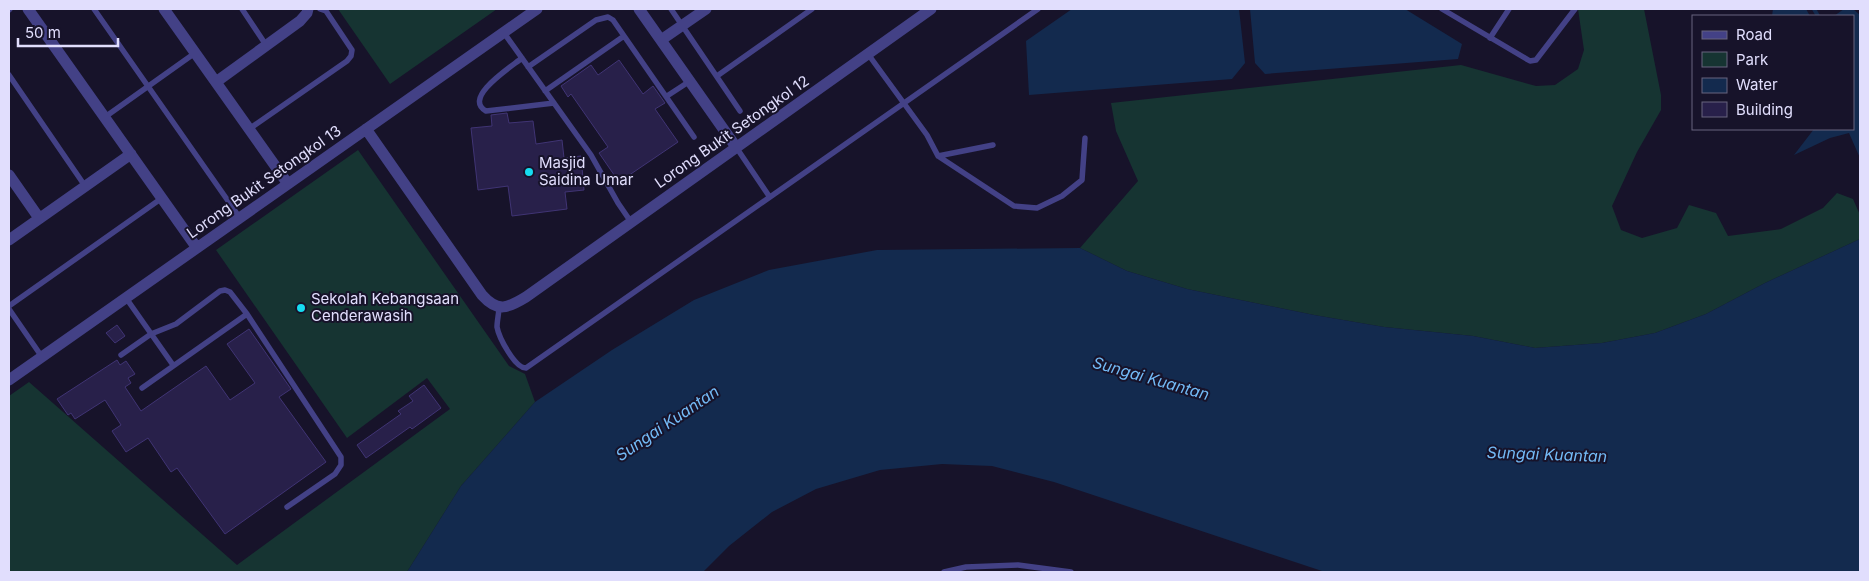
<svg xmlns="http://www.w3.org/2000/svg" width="1869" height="581" viewBox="0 0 1869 581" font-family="Inter,sans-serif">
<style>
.green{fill:#163432}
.water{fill:#132a4e}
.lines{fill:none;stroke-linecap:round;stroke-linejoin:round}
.stream{stroke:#132a4e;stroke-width:4}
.building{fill:#28204a;stroke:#403474}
.service{stroke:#434186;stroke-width:5.5}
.minor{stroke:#434186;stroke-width:11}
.poi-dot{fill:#16dcf0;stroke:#17132a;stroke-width:2}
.labels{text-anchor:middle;stroke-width:4;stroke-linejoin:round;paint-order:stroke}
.street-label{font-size:15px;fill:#e1defd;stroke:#17132a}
.poi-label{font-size:15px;fill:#e1defd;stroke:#17132a;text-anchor:start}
.water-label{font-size:16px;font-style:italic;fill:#73baf6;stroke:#17132a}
</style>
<rect width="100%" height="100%" fill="#17132a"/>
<!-- green -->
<path class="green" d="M338,9H497L390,84Z
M1578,9H1644L1661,95V110L1637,152L1612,206L1621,230L1642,238L1677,228L1689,205L1716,213L1728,236L1781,229L1823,208L1837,193L1853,199L1860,215V239L1765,283L1706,314L1655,333L1602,343L1535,348L1473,336L1384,327L1314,315L1187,289L1127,271L1080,248L1138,181L1116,131L1111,103L1461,65L1536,86L1555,85L1578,69L1584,50Z
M358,150L509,366L525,374L535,402L461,486L407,572H9V396L29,382L237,565L450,409L427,378L347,438L216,250Z"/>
<!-- water -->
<path class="water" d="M1072,9H1239L1245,63L1232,79L1029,95L1026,41Z
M1250,9H1405L1462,44L1458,59L1265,74L1255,63Z
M1773,9H1806L1810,16H1772Z
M1844,9H1853L1860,15V158L1849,133L1830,138L1794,155L1814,129H1853V16H1834Z
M1860,239V572H1325L1054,482L992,466L942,464L880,470L816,489L772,512L729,546L703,572H407L461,486L535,402L612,350L694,300L769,270L877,250L1080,248L1127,271L1187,289L1314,315L1384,327L1473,336L1535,348L1602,343L1655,333L1706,314L1765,283Z"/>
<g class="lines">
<!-- stream -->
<path class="stream" d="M1814,9L1818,16"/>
</g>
<!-- building -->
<path class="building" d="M619,60L643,94L653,86L665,103L655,109L678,142L619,182L599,153L608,147L571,94L568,97L561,86L591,65L598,75Z
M507,113L509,123L533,121L536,144L562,140L564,158L581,156L584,190L565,192L567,209L512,216L508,186L478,190L471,128L492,126L491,115Z
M117,325L125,336L115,343L106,333Z
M249,329L291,389L279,397L326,462L225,534L177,468L171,472L148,438L126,452L112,431L121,425L105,400L75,419L71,413L68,415L57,399L117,360L120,365L126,361L135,374L128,378L131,383L125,387L141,411L206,366L230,400L255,383L227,344Z
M424,385L441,408L412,429L410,427L366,458L357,445L401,414L398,411L413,401L409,396Z"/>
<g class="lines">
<!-- service -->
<path class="service" d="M94,9L240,218
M242,9L266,45
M671,9L740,111
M1442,9L1530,61L1536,60L1575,9
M9,10L10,9
M504,33L591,155L618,203L631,222
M1490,38L1509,9
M868,54L927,135L938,156L1014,206L1037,208L1062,196L1082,180L1085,138
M522,58C511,67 462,98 486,111L554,103
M528,67L596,20L608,17L613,20L694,137
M9,75L85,186
M717,76L812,9
M545,91L624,36
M667,96L690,81
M105,117L195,53
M249,129L347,61L351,56L352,50L326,11L320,9
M736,147L769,196
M938,156L993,145
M126,298L173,365
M9,306L162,198
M499,307C499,313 497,321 497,327C499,338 515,368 526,368L1038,9
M9,309L42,357
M121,355L151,334L176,324L220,291L225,290L230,292L247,314L341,457V465L335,474L287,507
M142,388L247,314
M944,572L966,567L1018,565L1071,572"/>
<!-- minor -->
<path class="minor" d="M28,9L197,248
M164,9L288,184
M639,9L736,147
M661,40L706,9
M216,82L300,21L307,13L308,9
M366,129L482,295C498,313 508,308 526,297L931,9
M9,175L39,218
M9,240L131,154
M9,380L537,9"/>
</g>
<!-- markers -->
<g class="poi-dot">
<circle cx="529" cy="172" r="5"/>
<circle cx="301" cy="308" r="5"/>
</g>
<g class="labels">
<!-- street labels -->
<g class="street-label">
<text transform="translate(732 132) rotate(-35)" y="5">Lorong Bukit Setongkol 12</text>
<text transform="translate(264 182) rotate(-35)" y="5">Lorong Bukit Setongkol 13</text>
</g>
<!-- poi labels -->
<g class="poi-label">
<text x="539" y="168">Masjid<tspan x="539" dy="17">Saidina Umar</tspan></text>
<text x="311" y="304">Sekolah Kebangsaan<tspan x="311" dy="17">Cenderawasih</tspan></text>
</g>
<!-- water labels -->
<g class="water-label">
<text transform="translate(1151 378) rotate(16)" y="6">Sungai Kuantan</text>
<text transform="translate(667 423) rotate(-34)" y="6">Sungai Kuantan</text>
<text transform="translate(1547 454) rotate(2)" y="6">Sungai Kuantan</text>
</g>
</g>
<!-- border -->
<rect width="1869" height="581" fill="none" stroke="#e1defd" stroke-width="20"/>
<!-- legend -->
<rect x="1692" y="15" width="162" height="115" fill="#17132a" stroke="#68647e"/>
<rect x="1702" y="31" width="25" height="8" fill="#434186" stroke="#68647e"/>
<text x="1736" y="40" font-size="15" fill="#e1defd">Road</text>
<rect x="1702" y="52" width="25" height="15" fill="#163432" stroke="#68647e"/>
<text x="1736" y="65" font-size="15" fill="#e1defd">Park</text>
<rect x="1702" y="78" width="25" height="15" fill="#132a4e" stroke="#68647e"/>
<text x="1736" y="90" font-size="15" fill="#e1defd">Water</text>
<rect x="1702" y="102" width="25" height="15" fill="#28204a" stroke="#68647e"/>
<text x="1736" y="115" font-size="15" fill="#e1defd">Building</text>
<!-- scale -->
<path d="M18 38v8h100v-8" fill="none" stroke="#e1defd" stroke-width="2.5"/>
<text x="25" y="38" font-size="15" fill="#e1defd" stroke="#17132a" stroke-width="4" paint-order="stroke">50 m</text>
</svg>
